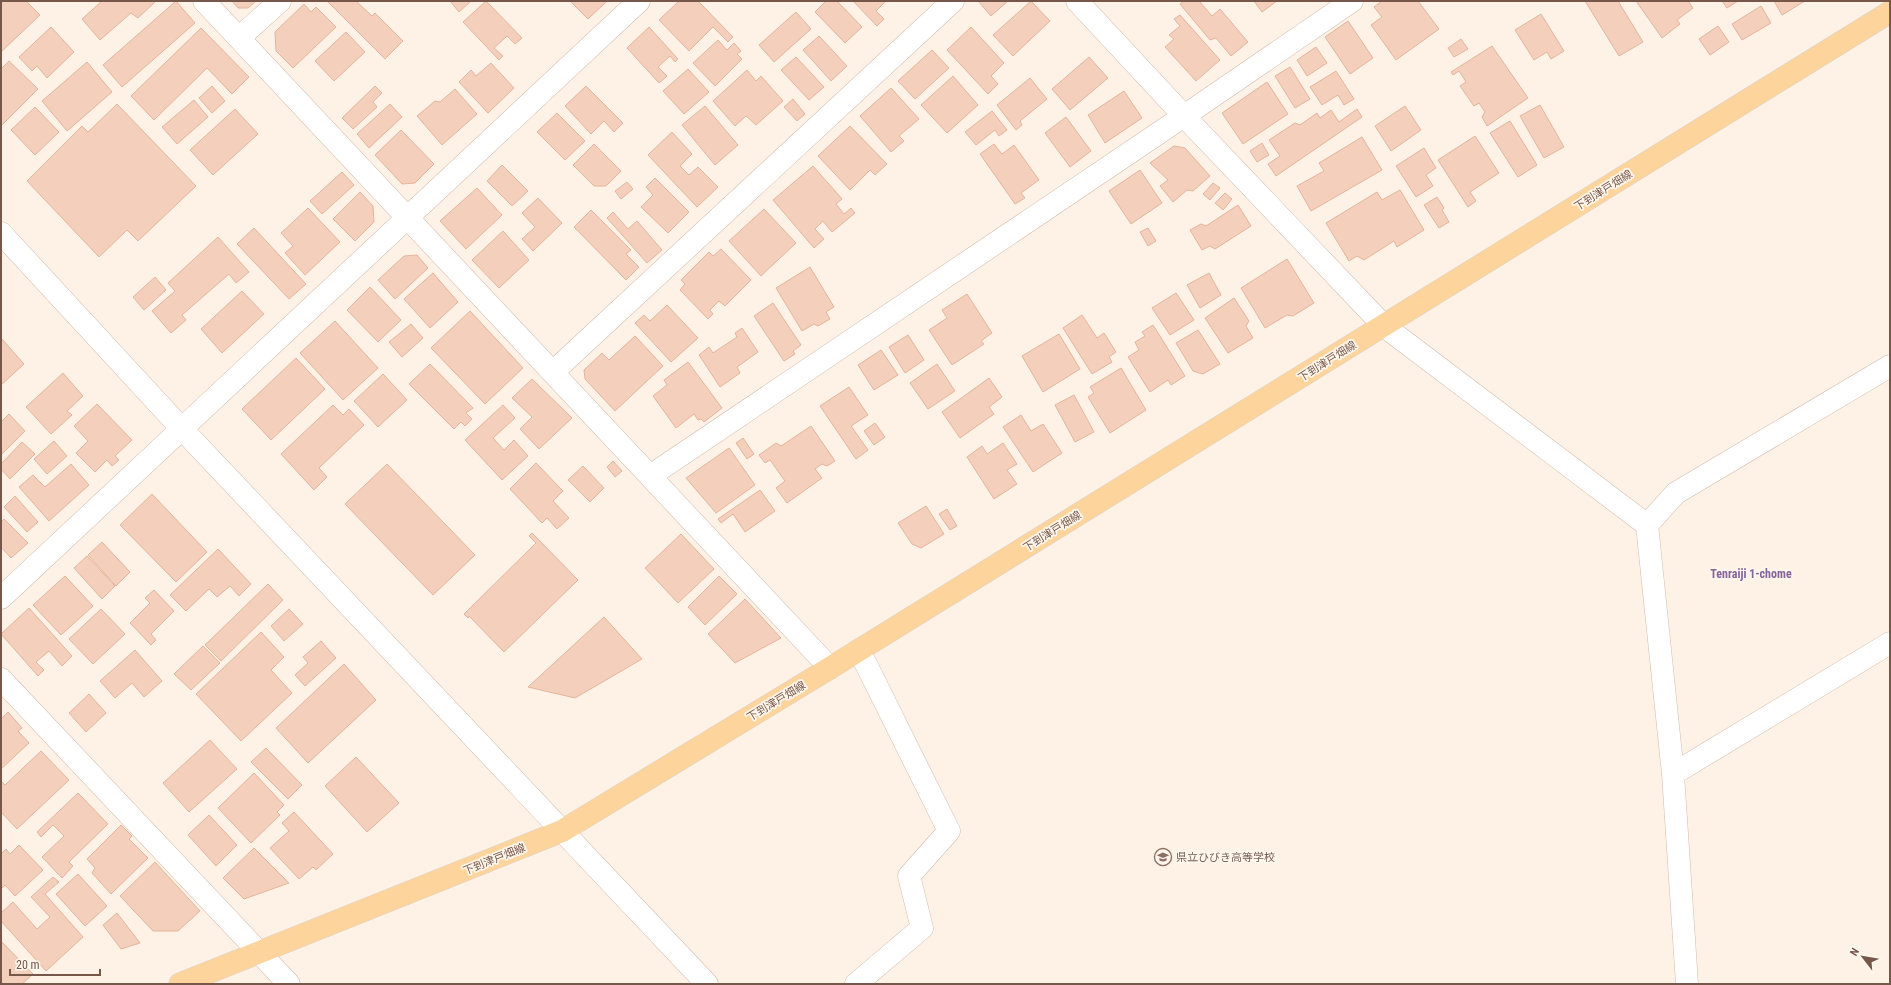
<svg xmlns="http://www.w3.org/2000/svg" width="1891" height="985" viewBox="0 0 1891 985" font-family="'Roboto Condensed','Noto Sans JP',sans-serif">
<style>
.building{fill:#f3cfbc;stroke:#e6b49b}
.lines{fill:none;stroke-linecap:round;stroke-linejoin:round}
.minor-casing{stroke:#d1bbad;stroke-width:23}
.major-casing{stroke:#dbd3d0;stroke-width:23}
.minor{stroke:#fff;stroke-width:22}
.major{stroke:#fdd49c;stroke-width:22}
.labels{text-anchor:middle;stroke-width:3.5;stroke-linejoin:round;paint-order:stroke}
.street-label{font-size:11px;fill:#765749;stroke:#fff6ec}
.education-label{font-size:11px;fill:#785e54;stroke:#fff6ec;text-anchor:start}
.neighbourhood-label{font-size:12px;font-weight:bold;fill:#85649a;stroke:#fff6ec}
</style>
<rect width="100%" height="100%" fill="#fdf2e5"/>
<!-- building -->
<path class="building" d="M1,1H26L40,15L1,52Z
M102,1H156L138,18L131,13L100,40L82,19Z
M176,1L195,23L122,87L103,65Z
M232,1H256L248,8H238Z
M327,1H356L372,16L375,13L403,41L385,59Z
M450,1H471L459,12Z
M486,1L522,38L515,44L507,36L494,48L503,56L499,60L463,22Z
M570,1H605L606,2L588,19Z
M679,1H698L733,37L728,42L713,27L689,51L659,20Z
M826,1H837L862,27L845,43L815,12Z
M853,1H886L876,11L884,19L877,26Z
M980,1H1008L991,16L979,2Z
M1031,1L1050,21L1013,56L993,35Z
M1184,1H1199L1212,16L1220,9L1248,42L1231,56L1216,38L1210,40L1180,4Z
M1254,1H1277L1262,12Z
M1382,1H1418L1439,29L1396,60L1371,25L1382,17L1374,7Z
M1585,1H1618L1643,42L1619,56Z
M1636,1H1688L1693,8L1677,20L1680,24L1662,38Z
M1722,1H1738L1727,8Z
M1774,1H1805L1782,15Z
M304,4L311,12L316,7L336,27L293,68L276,51L275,32Z
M1761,6L1771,23L1742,40L1732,24Z
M796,12L811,29L774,62L759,45Z
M1541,14L1564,51L1551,59L1547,52L1534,60L1515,30Z
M1180,15L1220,60L1196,81L1165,47L1174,39L1169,35L1180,26L1174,19Z
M1348,21L1373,58L1350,74L1325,37Z
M1718,26L1729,42L1710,55L1699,39Z
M51,27L74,52L47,78L37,66L32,71L19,57Z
M649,27L678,59L675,62L670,56L658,67L667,76L659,83L627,48Z
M971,27L1004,63L991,76L998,84L988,94L947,50Z
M201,28L249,77L232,94L207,68L154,120L131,96Z
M346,32L365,52L334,81L315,61Z
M819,36L847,66L831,81L803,50Z
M1461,39L1468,49L1454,57L1448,48Z
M718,40L727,50L734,43L741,51L737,54L742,59L715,86L693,63Z
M1492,46L1528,98L1487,126L1482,117L1485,112L1479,103L1474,106L1460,86L1466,82L1459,71L1453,75L1451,72Z
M1316,47L1327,63L1307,76L1297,60Z
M932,50L949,68L915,99L898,81Z
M796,57L824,87L809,100L781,70Z
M1089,57L1108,78L1070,110L1052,89Z
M9,61L38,89L1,126V69Z
M87,62L112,92L67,131L42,101Z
M491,63L514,88L488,113L459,82L471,70L476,76Z
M1290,67L1310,99L1295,108L1275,76Z
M688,69L709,92L684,114L663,91Z
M747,70L756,81L761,76L783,101L756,125L746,116L735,126L713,101Z
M1336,71L1354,99L1344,105L1338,95L1322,105L1310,87Z
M953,76L978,105L947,133L921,105Z
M1030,78L1047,99L1020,121L1022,125L1016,130L997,105Z
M1267,82L1288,114L1243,144L1222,113Z
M212,86L225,101L212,113L199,98Z
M375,86L382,93L373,102L377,107L353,129L342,118Z
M586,86L623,123L614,132L604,121L591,134L565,106Z
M891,88L919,119L899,136L904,141L891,152L860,116Z
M455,89L477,114L442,145L417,116L435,101L440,102Z
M1124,91L1142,118L1105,143L1088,115Z
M793,99L805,114L797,121L784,107Z
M194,100L208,117L177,144L162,127Z
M117,104L196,186L138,241L127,230L99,257L27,181L82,126L88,132Z
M390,104L402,117L369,148L357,134Z
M1540,105L1564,147L1544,158L1520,116Z
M705,106L738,145L715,165L682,125Z
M1405,106L1421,130L1391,151L1375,126Z
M35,107L59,132L35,155L11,130Z
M235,109L258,134L213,175L190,150Z
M1357,109L1362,117L1276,176L1268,164L1280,156L1269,140L1295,123L1300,125L1317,113L1320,118L1331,110L1339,122Z
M992,111L1007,130L999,136L995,130L976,145L965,132Z
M557,113L585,141L565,160L537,132Z
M1066,117L1091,151L1070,167L1045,133Z
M1510,121L1537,165L1518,177L1490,133Z
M850,126L887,164L875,175L870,170L850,190L818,156Z
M401,130L434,164L415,183L402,184L375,155Z
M672,132L692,154L680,166L689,175L698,167L718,187L697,207L648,155Z
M1475,136L1499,173L1470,192L1476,201L1468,207L1438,160Z
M1362,137L1382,170L1311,211L1297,186L1324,171L1319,163Z
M1262,143L1269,155L1257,162L1250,151Z
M594,144L621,171L606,186H594L573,165Z
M994,144L1002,154L1014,145L1039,180L1021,193L1025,198L1015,204L980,154Z
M1174,146L1185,148L1210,176L1193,191L1187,190L1173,202L1160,186L1168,180L1150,163Z
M1424,148L1436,168L1426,175L1433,186L1416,197L1396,166Z
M502,165L528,191L512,206L487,181Z
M813,166L842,199L836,204L844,214L851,208L855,213L832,232L823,221L815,229L824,239L814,248L773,200Z
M1140,170L1162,203L1131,224L1109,191Z
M342,172L354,185L322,214L310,201Z
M655,178L689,212L668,233L641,207L653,195L646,187Z
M627,182L633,189L621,199L615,191Z
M1213,183L1220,188L1210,200L1203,194Z
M477,188L502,215L466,249L440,221Z
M1400,190L1424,230L1397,247L1394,241L1364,260L1357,256L1349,261L1326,223L1377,192L1382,200Z
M360,192L373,206L374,222L355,241L333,219Z
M1225,193L1232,199L1223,210L1215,203Z
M1437,197L1444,208L1442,210L1449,222L1439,228L1424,205Z
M538,198L562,223L533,251L522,239L535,227L522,213Z
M1238,205L1251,226L1215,249L1210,246L1202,250L1190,230L1201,224L1206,226Z
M308,208L340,242L305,275L285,253L293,246L281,233Z
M764,209L796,243L761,276L729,241Z
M591,210L631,250L626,254L639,267L626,280L574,227Z
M613,212L628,229L637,221L662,250L647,263L607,218Z
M254,228L306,284L289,299L237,244Z
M1148,228L1156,241L1148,246L1140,232Z
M503,231L529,260L499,288L472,260Z
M218,237L249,272L236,283L229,274L182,315L186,320L171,333L152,311L175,291L168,283Z
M721,249L751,280L725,306L719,301L710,310L713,314L708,319L680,290L685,284L681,280L709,252L713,256Z
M417,255L428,268L395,299L378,280L404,256Z
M1287,259L1314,303L1293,316L1287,315L1265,328L1241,288Z
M810,267L834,307L826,312L830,319L818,326L814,324L802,331L776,288Z
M433,273L458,302L430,328L404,299Z
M1209,273L1221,295L1200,308L1187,285Z
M155,277L166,290L144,310L133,297Z
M370,287L401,320L378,342L347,310Z
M242,291L264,314L222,353L201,329Z
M1176,293L1194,320L1170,335L1152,308Z
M967,294L992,333L981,341L984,344L952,365L929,330L947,318L942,310Z
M1234,298L1249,321L1246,326L1253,338L1228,353L1205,318Z
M773,303L801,345L793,351L795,354L784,361L754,316Z
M667,305L698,338L671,362L635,323L644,315L650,321Z
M470,311L523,368L485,404L431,348Z
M1082,315L1097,338L1104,333L1116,352L1109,357L1112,362L1092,374L1063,328Z
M335,321L378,368L343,400L300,353Z
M411,324L423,338L402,357L389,342Z
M1153,325L1185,376L1171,385L1168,380L1150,392L1128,357L1139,350L1135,342L1145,336L1142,332Z
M742,328L758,352L737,367L740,373L720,387L699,355L709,347L713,353L737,337L735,333Z
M1198,330L1220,364L1203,374L1193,371L1176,343Z
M1059,334L1080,369L1043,392L1022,356Z
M908,335L924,360L905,373L889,347Z
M635,336L663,366L615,411L585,379L584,370L602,353L609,360Z
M2,339L24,364L1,385V341Z
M881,350L898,375L874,390L858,365Z
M296,358L325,389L271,440L242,409Z
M688,362L722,408L704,422L701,419L698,420L694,414L676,428L653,396L667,385L664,380Z
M430,364L473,408L466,413L472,419L465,426L461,422L454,429L409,384Z
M937,364L955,391L928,409L910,383Z
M1121,368L1146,410L1110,433L1088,397L1094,393L1090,387Z
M63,373L83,396L67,411L72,415L51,434L26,407Z
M383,374L407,400L378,427L354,401Z
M989,378L1002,397L989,407L994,414L960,438L942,412Z
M532,379L572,418L539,449L520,429L532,417L512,398Z
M849,387L868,415L851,426L868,450L856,459L820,406Z
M1074,395L1094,432L1075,442L1055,405Z
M97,404L132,440L115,456L119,460L112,466L107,460L95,472L76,453L88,441L74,426Z
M333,405L343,415L349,409L364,425L319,468L327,477L314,490L281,454Z
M503,405L515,418L493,438L504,450L514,440L528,456L502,480L465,440Z
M9,414L25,431L1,455V422Z
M1021,415L1031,431L1043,424L1062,453L1033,472L1003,427Z
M875,423L885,437L874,445L864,431Z
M811,426L835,461L827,466L822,464L815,469L822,478L787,503L776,488L785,481L770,460L765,463L759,455L776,443L781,446Z
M743,438L754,454L747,459L736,443Z
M54,441L67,456L47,474L34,459Z
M22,442L35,454L10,479L1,469V464Z
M1003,443L1017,464L1007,470L1017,484L994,499L967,457L982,446L987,454Z
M729,448L755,485L716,513L686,478Z
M613,461L622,471L615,477L607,467Z
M536,463L563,491L553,501L569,518L557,529L547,518L542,523L510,489Z
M71,464L89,485L49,521L19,487L33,475L45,487Z
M387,464L475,555L433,595L345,504Z
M583,466L604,488L590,502L568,480Z
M760,490L775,511L745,532L733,514L721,523L718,519Z
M152,494L207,552L176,582L120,525Z
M15,496L38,522L27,532L4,507Z
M926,506L944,534L921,548L912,544L898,523Z
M947,509L957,526L950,530L939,514Z
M4,519L28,543L11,558L1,547V522Z
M532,533L578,580L504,652L469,616L468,618L464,614L536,543L529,536Z
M681,534L714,569L678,603L645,568Z
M102,542L130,572L116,586L88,555Z
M218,549L251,584L239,596L230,586L217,597L209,589L186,611L170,595Z
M87,556L115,586L102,599L74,568Z
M65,576L93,606L61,635L33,605Z
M719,576L737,594L705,625L688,607Z
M268,584L283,600L221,661L205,645Z
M154,590L174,611L151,634L156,640L151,645L130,623L150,603L145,598Z
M745,599L781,638L735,663L708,634Z
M29,608L72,656L62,666L49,651L36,662L44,670L38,676L1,634Z
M101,609L125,634L93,664L69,639Z
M289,609L303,624L284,641L271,626Z
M604,617L642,659L575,698L528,687Z
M261,632L284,657L271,670L292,693L241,741L196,694Z
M321,641L336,658L305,686L295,675L308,663L303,657Z
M203,646L220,663L191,690L174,674Z
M135,650L162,681L144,697L132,683L115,698L100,681Z
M344,664L376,700L308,763L276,728Z
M89,694L106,713L86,732L69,713Z
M8,712L22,728L18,731L29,743L1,769V719Z
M210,740L237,769L189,812L163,783Z
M266,748L302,785L288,799L251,762Z
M41,751L69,780L17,829L1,812V781L5,785Z
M356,757L399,803L367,832L325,786Z
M254,773L284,805L277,812L280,815L251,843L218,808Z
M78,793L108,824L69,862L73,866L62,878L42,857L64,836L53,825L41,837L37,832Z
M294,812L333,854L316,870L313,867L299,879L270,848L289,831L282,823Z
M209,815L237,845L216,866L188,835Z
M121,825L132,836L129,839L148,858L111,894L92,873L95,868L87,859Z
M19,845L43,870L15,896L5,885L1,889V854L6,849L10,854Z
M254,848L289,883L244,899L223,878Z
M155,862L200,911L178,931H153L120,896Z
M78,874L107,906L85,926L56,894Z
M53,877L59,882L45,894L83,937L46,971L1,921V913L13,902L37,929L50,917L31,897Z
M117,913L140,943L121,949L103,925Z
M1,941L33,974L22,984H1Z"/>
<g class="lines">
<!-- minor casing -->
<g class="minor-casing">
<path id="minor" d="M204,1L830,668
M1077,1L1184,116L1384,326L1647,525L1673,774L1687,984
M239,38L280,1
M1,233L182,429L707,984
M553,372L953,1
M650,476L1184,116L1352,1
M1647,525L1676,493L1890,366
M1,598L639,1
M1,679L289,984
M1673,774L1890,643
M856,984L922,928L909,876L949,831L859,650"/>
</g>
<!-- major casing -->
<g class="major-casing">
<path id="major" d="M180,984L562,831L830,668L1890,12"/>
</g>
<!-- minor -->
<use href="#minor" class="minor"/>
<!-- major -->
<use href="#major" class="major"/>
</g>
<!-- icons -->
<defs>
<g id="school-ring" transform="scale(0.9)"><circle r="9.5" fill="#fff6ec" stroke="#8d6e63" stroke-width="1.5"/><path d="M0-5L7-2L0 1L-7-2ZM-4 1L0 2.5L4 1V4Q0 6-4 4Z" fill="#8d6e63"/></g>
</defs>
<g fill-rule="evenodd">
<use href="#school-ring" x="1163" y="857"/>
</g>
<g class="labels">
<!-- street labels -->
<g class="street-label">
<text transform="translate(1603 190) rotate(-32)" y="4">下到津戸畑線</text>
<text transform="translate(1327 361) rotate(-32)" y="4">下到津戸畑線</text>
<text transform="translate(1052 531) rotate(-32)" y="4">下到津戸畑線</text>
<text transform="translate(776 701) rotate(-31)" y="4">下到津戸畑線</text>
<text transform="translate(494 859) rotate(-22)" y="4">下到津戸畑線</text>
</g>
<!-- education labels -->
<g class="education-label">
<text x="1176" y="861">県立ひびき高等学校</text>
</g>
<!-- neighbourhood labels -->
<g class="neighbourhood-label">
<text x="1751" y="578">Tenraiji 1-chome</text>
</g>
</g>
<!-- border -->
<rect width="1891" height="985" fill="none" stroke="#765749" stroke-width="4"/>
<!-- north arrow -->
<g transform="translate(1863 957) rotate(301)" stroke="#fff6ec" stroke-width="3" paint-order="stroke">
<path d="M0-3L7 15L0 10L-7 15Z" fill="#765749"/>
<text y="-6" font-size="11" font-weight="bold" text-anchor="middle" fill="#765749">N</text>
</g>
<!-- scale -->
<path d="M10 969v6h90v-6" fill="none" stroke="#765749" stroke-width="2"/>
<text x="16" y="969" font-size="12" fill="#765749" stroke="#fff6ec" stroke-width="3" paint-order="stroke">20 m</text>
</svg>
